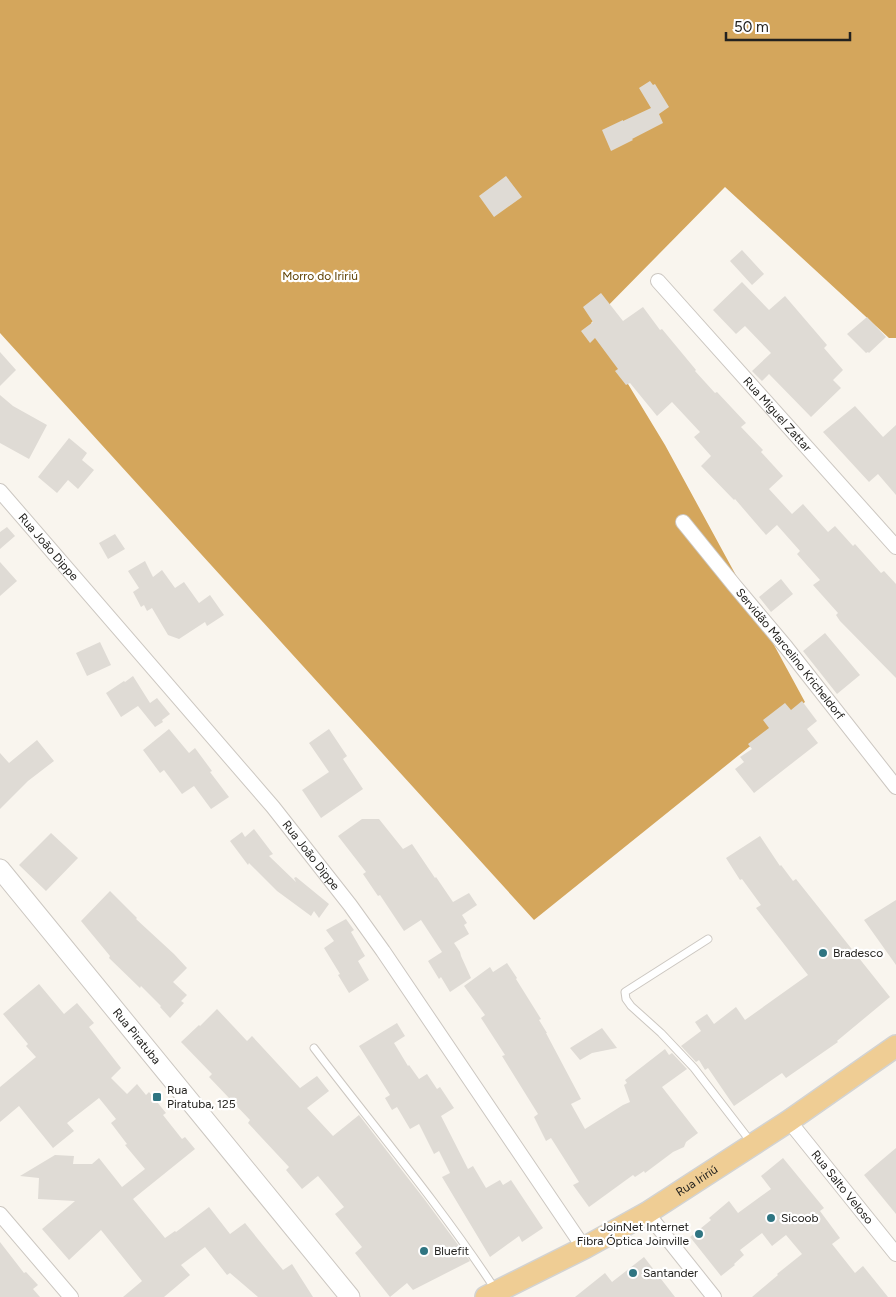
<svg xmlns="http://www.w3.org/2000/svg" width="896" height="1297" viewBox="0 0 896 1297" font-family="Figtree,sans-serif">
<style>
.forest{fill:#d4a65c}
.building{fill:#dfdbd5}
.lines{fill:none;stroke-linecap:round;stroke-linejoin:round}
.lane-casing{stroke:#ccc7c1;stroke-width:9}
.street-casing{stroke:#ccc7c1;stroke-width:16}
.secondary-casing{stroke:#ccc7c1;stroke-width:21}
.primary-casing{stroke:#d3d3d2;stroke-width:24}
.lane{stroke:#fff;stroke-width:7}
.street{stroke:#fff;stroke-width:14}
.secondary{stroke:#fff;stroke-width:19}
.primary{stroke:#efcd94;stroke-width:21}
.poi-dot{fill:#2f7582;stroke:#fff;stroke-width:2}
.labels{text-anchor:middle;stroke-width:4.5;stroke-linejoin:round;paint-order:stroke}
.park-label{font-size:12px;fill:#5e3f00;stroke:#fff}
.street-label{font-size:12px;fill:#23221f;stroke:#fff}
.poi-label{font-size:12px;fill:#23221f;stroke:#fff;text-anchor:start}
</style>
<rect width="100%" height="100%" fill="#f9f5ee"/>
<!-- forest -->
<path class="forest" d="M0,0H896V338H889L725,187L591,323L665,445L805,702L534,920L0,333Z"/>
<!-- building -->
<path class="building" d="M650,81L653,85L655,84L669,107L659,114L663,123L632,139L633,140L611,151L602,130L623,120V121L651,108L639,88Z
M506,176L522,197L494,217L479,196Z
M742,250L764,274L752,285L730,261Z
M742,282L769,310L785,296L827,345L824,348L843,370L833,380L841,388L811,417L769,374L762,381L752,371L771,353L745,326L736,334L713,310Z
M601,293L623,321L643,307L660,330L662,329L696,370L695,371L715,393L717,392L746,423L741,427L763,450L761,452L783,476L769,489L792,514L803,504L828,532L835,526L853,546L855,544L881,573L884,571L896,584V678L840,621L836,615L838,613L813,585L820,580L797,554L800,551L777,525L766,535L735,499L734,500L701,466L711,456L694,437L700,432L672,402L657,416L630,383L626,385L615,371L618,369L595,338L590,343L581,331L593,322L583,307Z
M867,317L886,337L869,353L868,352L866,353L847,334Z
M0,352L16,370L0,386Z
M0,395L13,406L47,425L29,459L0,443Z
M855,406L883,437L896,425V495L878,474L869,482L823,432Z
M69,438L87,453L82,460L94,470L78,489L68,480L57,493L38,477Z
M7,527L15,536L0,549V532Z
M115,534L125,549L108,559L99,543Z
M145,561L153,577L162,570L175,588L184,582L199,603L210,595L224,615L207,626L205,622L179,639L168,635L152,608L147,611L144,605L141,607L133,592L139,588L128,571Z
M0,562L17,581L0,596Z
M781,579L793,594L771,612L759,597Z
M825,633L860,675L837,694L803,651Z
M100,642L111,665L87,676L76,653Z
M133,676L150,703L157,698L170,714L162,720L163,722L155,727L138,706L121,717L106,693L124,681L125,682Z
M802,701L817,721L807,729L818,743L754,793L735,769L744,762L740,757L752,749L748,744L769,728L763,720L785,703L791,710Z
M169,729L189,753L195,748L212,771L210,772L229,797L211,809L194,786L182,794L164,770L160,773L143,750Z
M329,729L347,756L343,759L363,789L321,818L302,790L329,772L309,743Z
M37,740L54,761L28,781L0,809V753L9,763Z
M362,819H379L403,849L412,844L435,878L436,877L453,902L469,893L477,905L462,915L467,923L464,925L469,934L454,943L460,952L461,956L471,978L450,992L441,977L439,979L428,961L442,952L421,920L404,931L380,895L378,896L363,874L366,872L338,836Z
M254,829L273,854L269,856L296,882L294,878L296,877L329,904L319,918L314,911L311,916L277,891L249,863L248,865L230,841L242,832L245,837Z
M51,833L78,858L46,891L19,865Z
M760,836L780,866L781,865L793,881L796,879L890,997L837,1041L838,1042L786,1078L782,1073L734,1106L708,1068L705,1070L699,1060L696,1062L681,1046L701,1031L695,1022L707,1014L714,1024L736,1007L745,1020L808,975L756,908L761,905L742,879L740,880L726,858Z
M110,891L137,918L136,919L174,954L187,968L173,982L187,995L181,1001L184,1003L170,1018L160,1007L161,1006L141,986L140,988L109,958L110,956L81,921Z
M896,900V965L864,920Z
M346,919L354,930L351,932L365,956L358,961L369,980L349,993L338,975L340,974L324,948L334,941L326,930Z
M507,963L517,978L516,979L541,1019L539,1020L547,1033H546L581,1099L571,1104L585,1129L623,1105L630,1102L624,1085L627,1083L625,1080L665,1049L669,1055L672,1053L687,1069L662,1087L698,1133L686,1142L684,1147L673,1152L645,1173L644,1171L635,1177L633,1175L589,1207L573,1185L579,1182L551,1138L546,1141L534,1117L538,1114L502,1056L505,1055L481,1018L485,1015L464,986L490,967L493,972Z
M39,984L64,1014L77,1003L94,1023L89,1027L121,1068L111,1078L127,1094L137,1084L146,1095L149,1092L166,1113L163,1115L182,1139L185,1137L195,1149L133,1199L165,1238L175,1231L176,1232L209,1207L230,1234L245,1223L283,1270L292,1264L313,1297H258L230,1273L227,1275L205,1247L181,1265L190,1275L164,1297H123L142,1281L101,1230L69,1260L42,1229L75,1201L38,1199L39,1178L20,1176L55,1155L74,1156L73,1164H92L99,1158L122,1187L145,1169L125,1145L127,1144L111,1123L116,1119L99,1098L67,1123L74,1131L53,1148L19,1106L0,1122V1087L36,1057L26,1046L28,1044L3,1014Z
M217,1009L247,1041L252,1036L300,1088L317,1076L329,1091L307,1108L333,1136L359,1115L425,1200L470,1261L413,1290L407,1283L390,1297L355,1253L362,1247L335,1214L344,1207L318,1176L302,1189L286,1170L289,1167L248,1123L250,1120L209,1077L212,1074L181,1042L199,1025L200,1026Z
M397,1023L405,1036L394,1043L408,1066L409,1065L419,1079L427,1074L437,1089L440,1087L454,1108L441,1116L468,1169L473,1166L486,1188L500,1180L503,1185L511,1180L543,1228L522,1242L519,1236L490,1257L442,1177L450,1173L439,1151L434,1154L419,1124L410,1129L397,1107L392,1110L385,1098L390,1095L359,1046Z
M602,1028L617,1048L592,1053L580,1060L570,1048Z
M896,1148V1214L864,1175Z
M783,1158L824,1208L820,1211L840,1238L832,1244L855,1273L863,1266L888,1297H752L778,1275L777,1274L802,1254L786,1235L772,1246L762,1233L740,1250L744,1255L734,1264L735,1265L721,1276L690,1237L711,1220L709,1218L729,1201L738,1213L771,1189L761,1176Z
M0,1242L24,1273L26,1272L38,1285L33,1289L40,1297H0Z
M644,1257L675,1297H575L605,1273L612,1282Z"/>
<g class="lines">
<!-- lane casing -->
<g class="lane-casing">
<path id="lane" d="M708,939L625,992L626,999L631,1006L661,1033L694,1068L751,1142
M314,1048C375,1128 440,1205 495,1289"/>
</g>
<!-- street casing -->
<g class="street-casing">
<g id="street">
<path id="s1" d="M658,281L896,547"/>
<path id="s2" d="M0,491L273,807L350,905L383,951L584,1248"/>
<path id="s3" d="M683,522L734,585L786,647L896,787"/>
<path id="s4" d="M789,1121L896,1254"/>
<path d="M647,1213L714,1297"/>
<path d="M0,1214L71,1297"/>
</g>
</g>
<!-- secondary casing -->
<g class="secondary-casing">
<g id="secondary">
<path id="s5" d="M0,869L350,1297"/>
</g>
</g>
<!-- primary casing -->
<g class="primary-casing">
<g id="primary">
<path id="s6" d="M486,1297L584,1248L647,1213L789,1121L896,1046"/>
</g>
</g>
<!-- lane -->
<use href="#lane" class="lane"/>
<!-- street -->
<use href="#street" class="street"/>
<!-- secondary -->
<use href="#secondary" class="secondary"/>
<!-- primary -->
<use href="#primary" class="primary"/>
</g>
<!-- markers -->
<g class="poi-dot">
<circle cx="823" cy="953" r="5"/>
<rect x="152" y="1092" width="10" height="10" rx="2.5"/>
<circle cx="771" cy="1218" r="5"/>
<circle cx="699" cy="1234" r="5"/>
<circle cx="424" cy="1251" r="5"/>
<circle cx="633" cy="1273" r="5"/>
</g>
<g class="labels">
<!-- park labels -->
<g class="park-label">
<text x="320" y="280">Morro do Iririú</text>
</g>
<!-- street labels -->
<g class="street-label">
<text dy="4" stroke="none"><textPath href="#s1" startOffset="179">Rua Miguel Zattar</textPath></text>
<text dy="4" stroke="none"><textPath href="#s2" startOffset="74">Rua João Dippe</textPath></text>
<text dy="4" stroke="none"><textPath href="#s3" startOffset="170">Servidão Marcelino Kricheldorf</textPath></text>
<text dy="4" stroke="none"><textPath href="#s2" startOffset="479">Rua João Dippe</textPath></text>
<text dy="4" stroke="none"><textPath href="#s5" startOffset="216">Rua Piratuba</textPath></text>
<text dy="4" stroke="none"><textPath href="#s6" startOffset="241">Rua Iririú</textPath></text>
<text dy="4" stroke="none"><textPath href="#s4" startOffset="85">Rua Salto Veloso</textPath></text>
</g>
<!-- poi labels -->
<g class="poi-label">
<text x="833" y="957">Bradesco</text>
<text x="167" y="1094">Rua<tspan x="167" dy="14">Piratuba, 125</tspan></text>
<text x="781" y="1222">Sicoob</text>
<text x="689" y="1231" text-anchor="end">JoinNet Internet<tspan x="689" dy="14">Fibra Óptica Joinville</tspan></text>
<text x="434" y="1255">Bluefit</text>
<text x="643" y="1277">Santander</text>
</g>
</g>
<!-- scale -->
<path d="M726 32v8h124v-8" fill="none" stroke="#23221f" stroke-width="2.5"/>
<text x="734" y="32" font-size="15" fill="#23221f" stroke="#ffffff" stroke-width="4" paint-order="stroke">50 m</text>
</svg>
